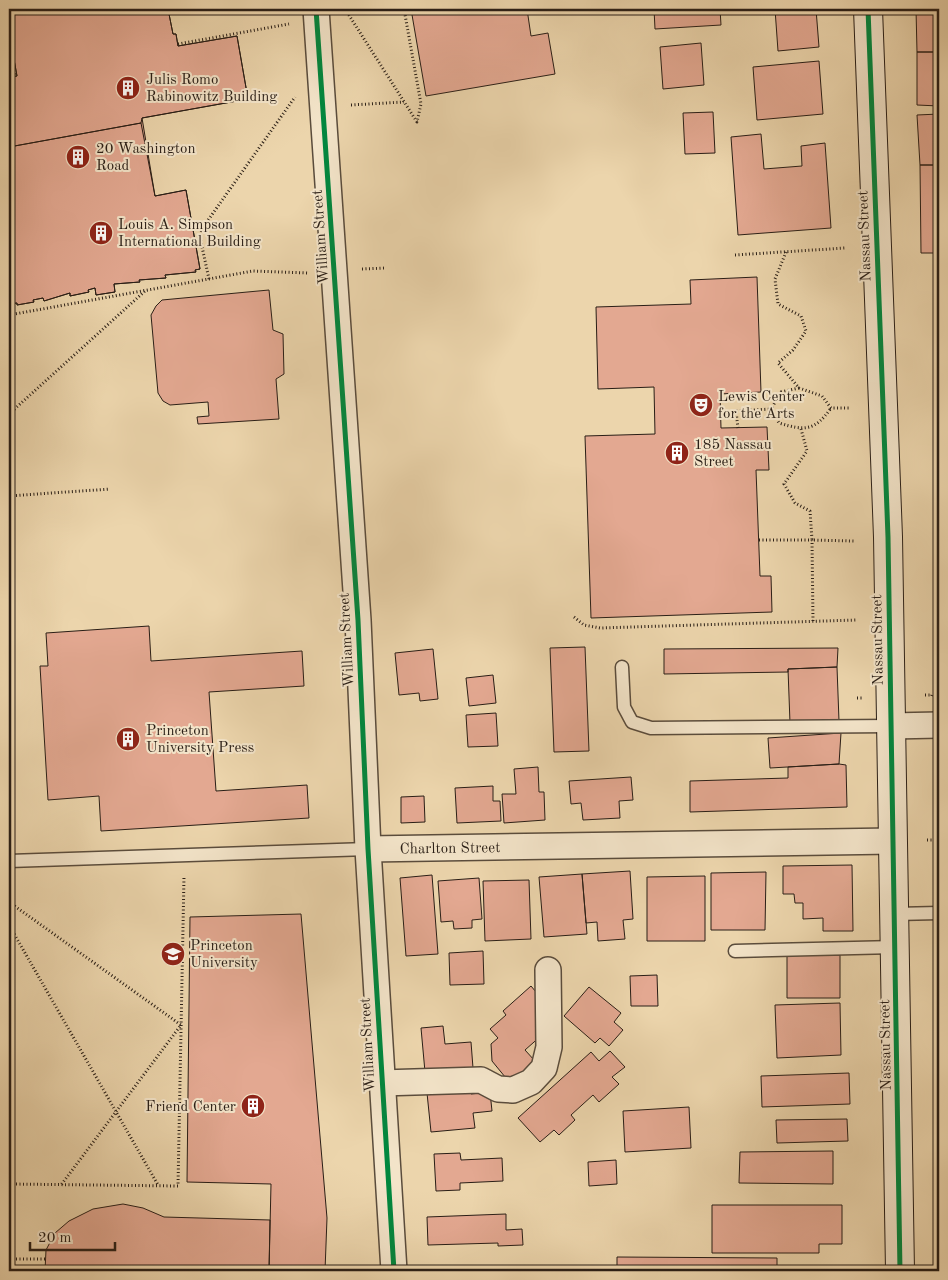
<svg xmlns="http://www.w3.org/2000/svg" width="948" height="1280" viewBox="0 0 948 1280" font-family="'Old Standard TT',serif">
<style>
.building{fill:#e3a891;stroke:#291e16}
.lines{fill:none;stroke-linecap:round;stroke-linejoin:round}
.service-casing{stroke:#5a4c3c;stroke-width:15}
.minor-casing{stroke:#5a4c3c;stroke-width:28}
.secondary-casing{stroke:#291e16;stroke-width:30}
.path{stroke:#291e16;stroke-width:3;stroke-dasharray:1 2.5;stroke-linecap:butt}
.service{stroke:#f3e4c9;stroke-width:12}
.minor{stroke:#f3e4c9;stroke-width:25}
.secondary{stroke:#f3e4c9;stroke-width:28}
.cycleway-casing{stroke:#f3e4c9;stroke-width:8}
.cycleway{stroke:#00873e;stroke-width:5}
.labels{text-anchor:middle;stroke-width:4;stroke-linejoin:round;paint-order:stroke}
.poi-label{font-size:15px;fill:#291e16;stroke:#f3e4c9;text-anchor:start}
.street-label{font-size:15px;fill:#291e16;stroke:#f3e4c9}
</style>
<rect width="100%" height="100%" fill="#ecd5ac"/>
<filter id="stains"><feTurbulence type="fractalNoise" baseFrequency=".004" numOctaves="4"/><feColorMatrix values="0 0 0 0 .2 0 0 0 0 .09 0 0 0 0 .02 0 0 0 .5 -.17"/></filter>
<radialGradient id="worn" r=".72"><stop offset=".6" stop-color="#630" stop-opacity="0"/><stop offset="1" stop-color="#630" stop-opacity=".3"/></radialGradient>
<!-- building -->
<path class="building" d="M9,9H168L173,34H176L178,46L237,36L248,99L142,118L155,196L186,190L200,269L195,270L196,272L165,275L166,278L139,280L140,282L114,284L115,292L96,295L95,288L88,290L89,292L70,296V293L44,301L43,298L33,300L34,302L17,305V303L9,304V77L17,76L9,32Z
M9,9H168L173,34H176L178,46L237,36L248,99L142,118L141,123L9,147V77L17,76L9,32Z
M411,9H527L531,36L548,33L555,74L426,96Z
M654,9H720L721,25L655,29Z
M775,9H816L819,47L778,51Z
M916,9H939V52H917Z
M701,43L704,85L663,89L660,47Z
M917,52H939V106L917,105Z
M819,61L823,114L757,120L753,67Z
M713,112L715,153L685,154L683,113Z
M939,114V165H920L917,115Z
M141,123L155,196L186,190L200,269L195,270L196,272L165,275L166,278L139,280L140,282L114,284L115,292L96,295L95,288L88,290L89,292L70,296V293L44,301L43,298L33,300L34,302L17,305V303L9,304V147Z
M761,134L764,169L802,166L801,146L825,143L831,228L738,235L731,137Z
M920,165H939V253H921Z
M934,253H939V327H936Z
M757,277L761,392L720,394L721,428L767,427L769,470H756L760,576H771L772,612L591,618L585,436L655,434L654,387L598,389L596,307L691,304L690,280Z
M269,290L273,330L283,334L284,374L276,379L279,419L198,424L197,417L209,416L208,402L170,405L163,401L158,393L151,315L156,306L162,300Z
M149,626L151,661L302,651L304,686L209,692L216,791L307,785L309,818L101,831L99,796L48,800L40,666H48L46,633Z
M585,647L589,751L554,752L550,648Z
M838,648L837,667L788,669V672L664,674V649Z
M433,649L438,699L420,701L419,693L399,695L395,653Z
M837,667L839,721L790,723L788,669Z
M493,675L496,703L469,706L466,678Z
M496,713L498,746L468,747L466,715Z
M841,733L839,764L770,768L768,738Z
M839,764L846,765L847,807L690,812V781L788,778V767Z
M538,767L539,792H544L545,820L504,823L502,794H516L514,769Z
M631,777L633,800L619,801L620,818L583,820L581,803L571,804L569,781Z
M493,786V801H500L501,821L457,823L455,788Z
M424,796L425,822L401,823V797Z
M852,865L853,931H823V918L803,919V903H795L794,894H783V866Z
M630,871L633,919L623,920L625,939L598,941L597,922L586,923L582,874Z
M766,872L765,930H711V873Z
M582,874L587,934L544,937L539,877Z
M432,875L438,954L406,956L400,878Z
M705,876V941H647V877Z
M479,878L482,919L472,920V928L454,929L453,921L441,922L438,881Z
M529,880L531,939L485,941L483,881Z
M301,914L327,1218L325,1271H269L271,1184L187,1182L190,917Z
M483,951L484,984L450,985L449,953Z
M787,955H840V998H787Z
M657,975L658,1006H631L630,976Z
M531,986L546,1004L551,1027L525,1050L535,1061L510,1083L492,1061L491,1044L498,1038L490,1029L506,1015L503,1011Z
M589,987L621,1013L614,1022L623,1030L609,1046L600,1038L595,1043L564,1016Z
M840,1003L841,1055L777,1058L775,1005Z
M443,1026L445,1044L471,1042L473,1068L425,1072L421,1028Z
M610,1051L625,1067L612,1077L619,1084L599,1102L593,1095L571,1115L575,1120L559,1135L554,1130L540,1142L518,1118L591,1052L599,1061Z
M849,1073L850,1104L762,1107L761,1076Z
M471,1089V1094L490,1092L492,1111L473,1113L475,1128L431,1132L427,1093Z
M689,1107L691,1148L625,1152L623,1111Z
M847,1119L848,1141L777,1143L776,1120Z
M833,1151V1184L739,1183L740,1152Z
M460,1153L461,1160L502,1158L503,1181L460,1183V1190L436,1191L434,1154Z
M616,1160L617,1184L589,1186L588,1162Z
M123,1204L143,1208L164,1217L270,1220L269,1271H45L46,1250L55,1233L69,1221L93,1209Z
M712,1205H842V1244H819V1253H712Z
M506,1214V1230L522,1229L523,1245L498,1246V1243L428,1245L427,1217Z
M617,1257L777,1258V1271H617Z
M508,1266V1271H442Z"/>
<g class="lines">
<!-- service casing -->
<g class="service-casing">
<path id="service" d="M622,667L624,707L632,722L651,728L891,726
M9,861L368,849
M895,914L939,913
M735,951L895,947"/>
</g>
<!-- minor casing -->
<g class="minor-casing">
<g id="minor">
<path d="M316,9L358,620L368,849L394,1271"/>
<path d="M891,726L939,725"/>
<path id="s1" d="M368,849L893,841"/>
<path d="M381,1083L481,1080L498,1089L513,1090L531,1082L544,1068L549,1047L548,970"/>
</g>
</g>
<!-- secondary casing -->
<g class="secondary-casing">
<path id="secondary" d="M868,9L888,537L900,1271"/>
</g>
<!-- path -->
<path class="path" d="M345,9L417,122L421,104L404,9
M178,44L289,24
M9,70L17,76
M351,105L404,102
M786,252L775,279L778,304L801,316L806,331L793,350L778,363L799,388L822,396L831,408H850
M735,255L845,248
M362,269L386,268
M209,279L199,233L295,97
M9,315L253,271L308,273
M799,388L781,392L771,409L779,423C805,431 815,431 831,408
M9,414L145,291
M738,428L736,411L771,409
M801,429L807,451L784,484L795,503L810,511L812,540L854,541
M9,496L110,489
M759,540H812L813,621
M574,617L584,625L600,628L856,620
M925,695H932L931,698
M857,698H862
M927,840H939
M9,902L181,1025L61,1185
M9,925L158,1185
M9,1184L178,1186L184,876
M9,1259H46"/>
<!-- service -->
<use href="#service" class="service"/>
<!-- minor -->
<use href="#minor" class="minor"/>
<!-- secondary -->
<use href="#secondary" class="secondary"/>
<!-- cycleway casing -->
<g class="cycleway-casing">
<path id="cycleway" d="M316,9L358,620L368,849L394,1271
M868,9L888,537L900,1271"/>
</g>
<!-- cycleway -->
<use href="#cycleway" class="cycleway"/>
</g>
<!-- icons -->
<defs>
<g id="building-disc" transform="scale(1.25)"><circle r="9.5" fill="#8f2418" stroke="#f3e4c9"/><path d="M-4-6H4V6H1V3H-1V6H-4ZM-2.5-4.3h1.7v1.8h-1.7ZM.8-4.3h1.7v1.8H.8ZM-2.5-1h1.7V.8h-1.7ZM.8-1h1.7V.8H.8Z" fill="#fff"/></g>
<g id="theatre-disc" transform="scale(1.25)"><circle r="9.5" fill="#8f2418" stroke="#f3e4c9"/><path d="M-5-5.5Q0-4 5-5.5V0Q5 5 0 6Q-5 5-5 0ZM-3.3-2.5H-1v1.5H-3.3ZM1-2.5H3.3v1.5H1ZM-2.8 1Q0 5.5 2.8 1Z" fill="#fff"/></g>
<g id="university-disc" transform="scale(1.25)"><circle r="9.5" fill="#8f2418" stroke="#f3e4c9"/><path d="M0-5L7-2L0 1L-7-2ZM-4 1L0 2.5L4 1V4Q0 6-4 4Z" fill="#fff"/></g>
</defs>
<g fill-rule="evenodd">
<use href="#building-disc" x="128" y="88"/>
<use href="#building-disc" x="78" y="157"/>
<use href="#building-disc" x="101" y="233"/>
<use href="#theatre-disc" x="701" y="405"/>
<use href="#building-disc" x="677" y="453"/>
<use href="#building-disc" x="128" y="739"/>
<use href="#university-disc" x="173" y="954"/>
<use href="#building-disc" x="253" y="1106"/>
</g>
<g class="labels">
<!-- poi labels -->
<g class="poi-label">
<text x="146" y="84">Julis Romo<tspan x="146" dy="17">Rabinowitz Building</tspan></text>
<text x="96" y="153">20 Washington<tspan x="96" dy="17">Road</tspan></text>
<text x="118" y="229">Louis A. Simpson<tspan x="118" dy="17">International Building</tspan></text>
<text x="718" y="401">Lewis Center<tspan x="718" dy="17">for the Arts</tspan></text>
<text x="694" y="449">185 Nassau<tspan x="694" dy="17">Street</tspan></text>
<text x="146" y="735">Princeton<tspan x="146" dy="17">University Press</tspan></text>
<text x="190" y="950">Princeton<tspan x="190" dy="17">University</tspan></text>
<text x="236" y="1111" text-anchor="end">Friend Center</text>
</g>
<!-- street labels -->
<g class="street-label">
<text transform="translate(864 236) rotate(-92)" y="5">Nassau Street</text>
<text transform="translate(320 237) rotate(-94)" y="5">William Street</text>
<text transform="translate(346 640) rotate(-93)" y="5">William Street</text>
<text transform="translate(877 640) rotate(-91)" y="5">Nassau Street</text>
<text dy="5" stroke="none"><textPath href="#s1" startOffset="82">Charlton Street</textPath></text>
<text transform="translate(367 1045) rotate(-93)" y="5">William Street</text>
<text transform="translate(885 1045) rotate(-91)" y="5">Nassau Street</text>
</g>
</g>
<!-- margin -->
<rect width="948" height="1280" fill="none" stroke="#ecd5ac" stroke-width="30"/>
<rect x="10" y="10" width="928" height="1260" fill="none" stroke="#291e16" stroke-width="2.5"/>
<rect x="15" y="15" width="918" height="1250" fill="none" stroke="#291e16"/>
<!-- scale -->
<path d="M30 1242v8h85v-8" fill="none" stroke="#291e16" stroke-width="2.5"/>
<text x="38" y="1242" font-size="15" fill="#291e16" stroke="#f3e4c9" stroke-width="4" paint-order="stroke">20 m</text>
<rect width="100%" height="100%" filter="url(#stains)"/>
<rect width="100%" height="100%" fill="url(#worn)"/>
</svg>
